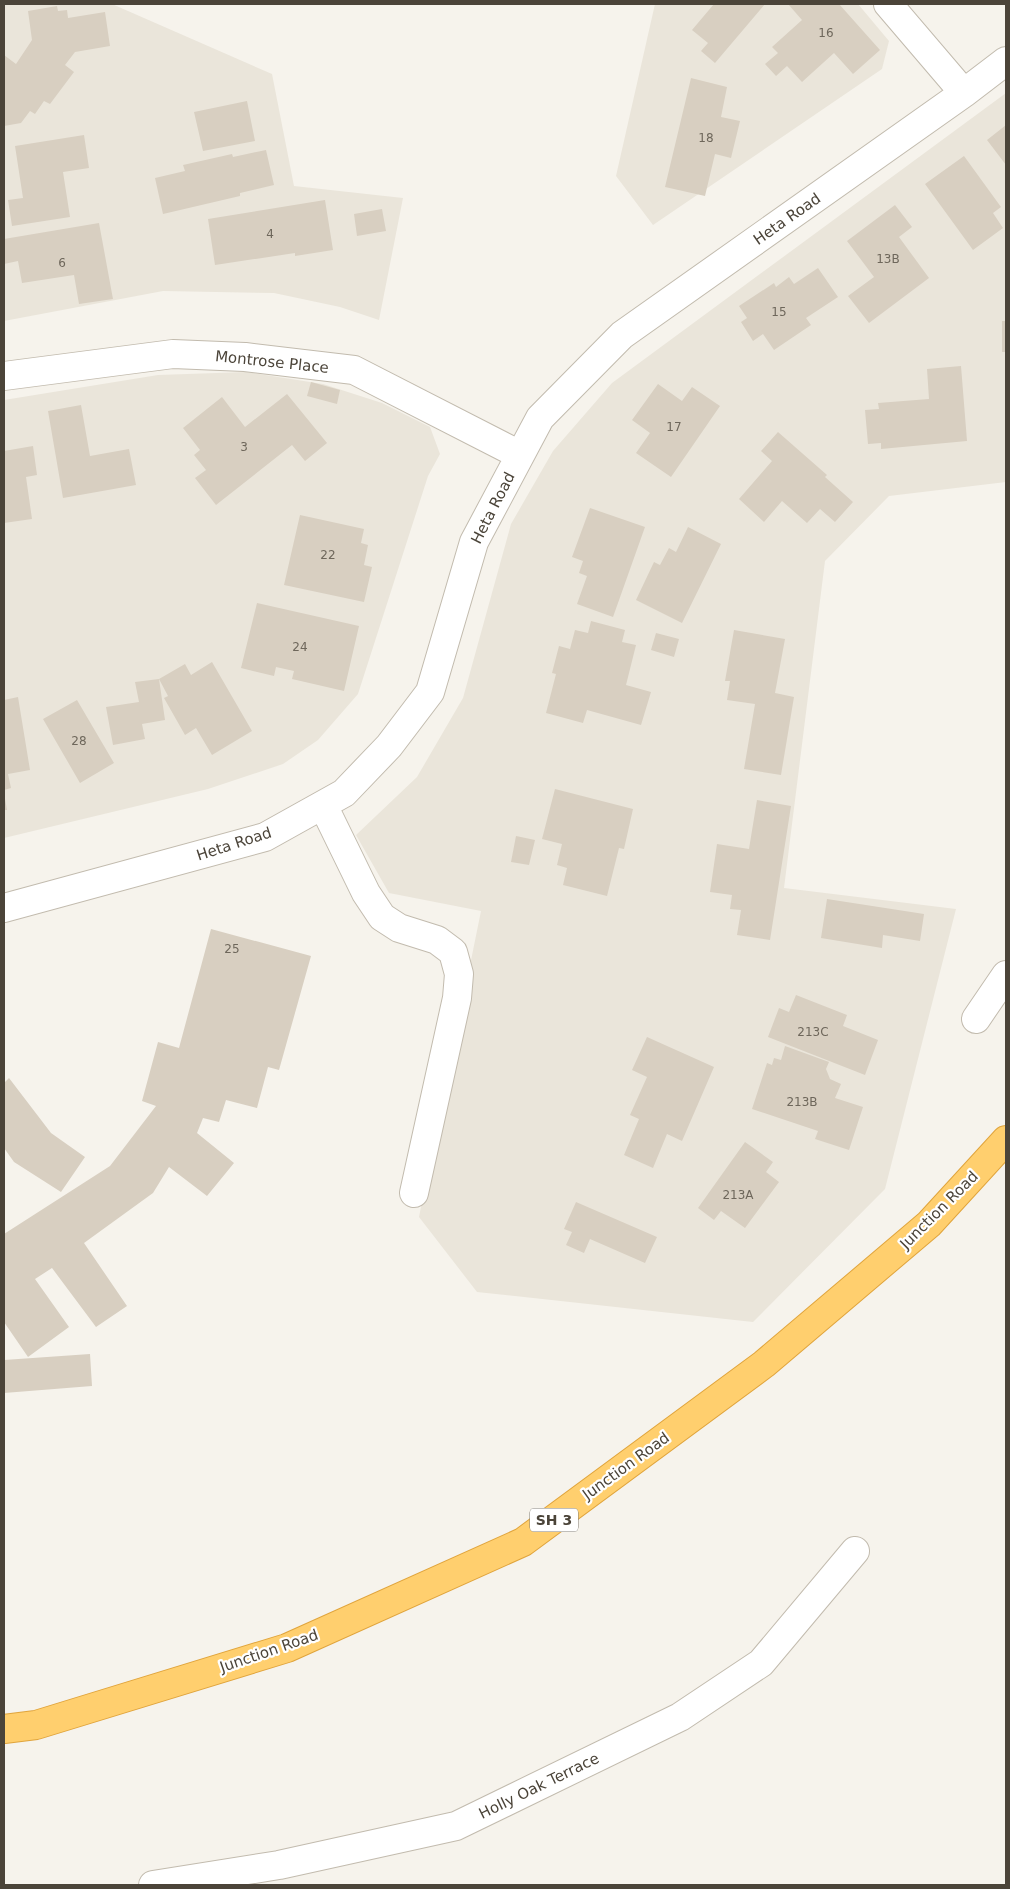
<svg xmlns="http://www.w3.org/2000/svg" width="1010" height="1889" viewBox="0 0 1010 1889" font-family="'DejaVu Sans',sans-serif">
<style>
.residential{fill:#eae5da}
.building{fill:#d8cfc1}
.lines{fill:none;stroke-linecap:round;stroke-linejoin:round}
.minor-casing{stroke:#c2bbae;stroke-width:30}
.highway-casing{stroke:#e0a43c;stroke-width:30}
.minor{stroke:#fff;stroke-width:28}
.highway{stroke:#ffcf6e;stroke-width:28}
.labels{text-anchor:middle;stroke-width:4.5;stroke-linejoin:round;paint-order:stroke}
.number-label{font-size:12px;fill:#6e675b}
.shield{fill:#fff;stroke:#817c74;stroke-width:1}
.shield-label{font-size:14px;font-weight:bold;fill:#4b4439}
.street-label{font-size:15px;fill:#4b4439;stroke:#fff}
</style>
<rect width="100%" height="100%" fill="#f6f3ec"/>
<!-- residential -->
<path class="residential" d="M4,4H112L272,74L294,186L403,198L379,320L340,307L274,293L163,291L4,321Z
M655,4H858L889,41L882,69L653,225L616,176Z
M1006,93V482L889,496L825,561L784,888L956,909L885,1189L753,1322L477,1292L419,1217L481,911L389,893L356,835L417,777L463,698L511,524L553,451L612,383Z
M246,372L323,384L382,403L430,427L440,454L428,476L358,694L318,740L283,764L208,789L4,838V400L158,375Z"/>
<!-- building -->
<path class="building" d="M714,4H765L715,63L701,51L708,43L692,30Z
M788,4H839L880,50L853,74L834,53L802,82L787,66L776,76L765,64L778,53L772,47L802,20Z
M57,6L58,11L67,10L68,18L105,12L110,46L75,52L65,65L74,72L50,104L44,101L35,114L30,111L21,123L4,126V55L16,64L32,40L28,11Z
M691,78L727,87L721,117L740,121L731,158L715,154L705,196L665,187Z
M247,101L255,141L203,151L194,112Z
M1006,125V165L987,140Z
M84,135L89,168L63,172L70,217L12,226L8,200L23,198L15,146Z
M266,150L274,185L240,193V196L163,214L155,178L185,171L183,165L232,154L233,157Z
M964,156L1001,207L993,213L1003,228L973,250L925,184Z
M325,200L333,250L295,256V253L215,265L208,219Z
M895,205L912,227L899,237L929,278L869,323L848,296L874,277L847,241Z
M382,209L386,231L357,236L354,214Z
M99,223L113,299L79,304L74,275L22,283L18,261L4,264V239Z
M818,268L838,297L806,318L811,325L774,350L763,334L753,341L741,322L747,318L739,306L774,283L776,287L789,277L794,284Z
M1002,321H1006V352H1002Z
M961,366L967,441L881,449V443L868,444L865,410L879,409L878,403L929,399L927,369Z
M311,382L340,390L337,404L307,396Z
M658,384L682,401L692,387L720,406L671,477L636,453L650,433L632,420Z
M287,394L327,443L305,461L292,445L216,505L195,478L206,470L194,455L200,450L183,428L222,397L245,427Z
M81,405L90,456L129,449L136,485L63,498L48,411Z
M778,432L827,475L825,477L853,502L835,522L820,509L807,523L782,501L764,522L739,499L772,461L761,451Z
M33,446L37,475L26,477L32,519L4,523V451Z
M590,508L645,527L613,617L577,604L587,576L579,573L583,561L572,557Z
M300,515L364,529L361,543L368,545L364,565L372,567L364,602L284,585Z
M688,527L721,544L682,623L636,600L654,562L660,565L669,548L676,552Z
M257,603L359,626L344,691L292,679L294,671L276,667L274,676L241,668Z
M591,621L625,630L622,642L636,645L626,685L651,692L641,725L587,710L583,723L546,713L556,674L552,673L559,646L570,649L575,630L588,633Z
M734,630L785,639L775,693L794,697L781,775L744,769L755,704L727,700L730,681H725Z
M656,633L679,639L674,657L651,650Z
M212,662L252,731L212,755L196,728L185,735L164,698L168,696L159,679L165,720L142,724L145,739L113,745L106,707L139,702L135,682L159,679L185,664L191,675Z
M18,697L30,770L8,774L11,788L4,790V700Z
M77,700L114,763L80,783L43,719Z
M555,789L633,809L624,849L619,848L607,896L563,885L567,868L557,865L562,844L542,839Z
M4,793L7,810H4Z
M757,800L791,806L770,940L737,935L741,910L730,909L732,895L710,892L717,844L749,849Z
M516,836L535,840L529,865L511,862Z
M827,899L924,914L920,941L883,935L882,948L821,938Z
M211,929L311,956L279,1070L268,1067L257,1108L226,1100L219,1122L203,1118L197,1133L234,1163L207,1196L169,1167L153,1193L84,1243L127,1306L96,1327L52,1268L35,1279L69,1327L28,1357L4,1322V1234L110,1166L156,1106L142,1101L158,1042L179,1048Z
M796,995L847,1015L843,1026L878,1040L865,1075L768,1037L779,1008L789,1012Z
M647,1037L714,1067L682,1141L667,1134L653,1168L624,1155L639,1119L630,1115L647,1077L632,1070Z
M785,1046L829,1062L826,1069L830,1079L841,1084L835,1098L863,1107L849,1150L815,1139L818,1131L752,1109L767,1063L772,1065L774,1058L781,1060Z
M9,1078L51,1133L85,1157L61,1192L14,1162L4,1148V1083Z
M745,1142L773,1162L766,1172L779,1182L745,1228L721,1211L714,1220L698,1208Z
M576,1202L657,1237L645,1263L590,1239L584,1253L566,1245L572,1232L564,1229Z
M90,1354L92,1386L4,1393V1360Z"/>
<g class="lines">
<!-- minor casing -->
<g class="minor-casing">
<path id="minor" d="M888,4L964,93
M4,376L173,354L245,357L354,370L520,455
M323,805L366,893L382,917L399,928L437,940L453,952L459,974L457,998L414,1193
M4,908L265,837L344,793L389,746L430,692L474,542L540,418L622,335L964,93L1006,61
M976,1019L1006,975
M153,1885L279,1865L456,1826L680,1717L761,1663L855,1551"/>
</g>
<!-- highway casing -->
<g class="highway-casing">
<path id="highway" d="M4,1729L36,1725L287,1648L523,1542L764,1364L929,1224L1006,1140"/>
</g>
<!-- minor -->
<use href="#minor" class="minor"/>
<!-- highway -->
<use href="#highway" class="highway"/>
</g>
<g class="labels">
<!-- number labels -->
<g class="number-label">
<text x="826" y="37">16</text>
<text x="706" y="142">18</text>
<text x="270" y="238">4</text>
<text x="888" y="263">13B</text>
<text x="62" y="267">6</text>
<text x="779" y="316">15</text>
<text x="674" y="431">17</text>
<text x="244" y="451">3</text>
<text x="328" y="559">22</text>
<text x="300" y="651">24</text>
<text x="79" y="745">28</text>
<text x="232" y="953">25</text>
<text x="813" y="1036">213C</text>
<text x="802" y="1106">213B</text>
<text x="738" y="1199">213A</text>
</g>
<!-- shield labels -->
<rect class="shield" x="530" y="1508.5" width="48" height="23" rx="4"/>
<g class="shield-label">
<text x="554" y="1525">SH 3</text>
</g>
<!-- street labels -->
<g class="street-label">
<text transform="translate(787 219) rotate(-35)" y="5">Heta Road</text>
<text transform="translate(272 362) rotate(6)" y="5">Montrose Place</text>
<text transform="translate(493 508) rotate(-63)" y="5">Heta Road</text>
<text transform="translate(234 844) rotate(-18)" y="5">Heta Road</text>
<text transform="translate(939 1210) rotate(-45)" y="5">Junction Road</text>
<text transform="translate(626 1466) rotate(-36)" y="5">Junction Road</text>
<text transform="translate(269 1651) rotate(-19)" y="5">Junction Road</text>
<text transform="translate(539 1786) rotate(-26)" y="5">Holly Oak Terrace</text>
</g>
</g>
<!-- border -->
<rect width="1010" height="1889" fill="none" stroke="#4b4439" stroke-width="10"/>
</svg>
